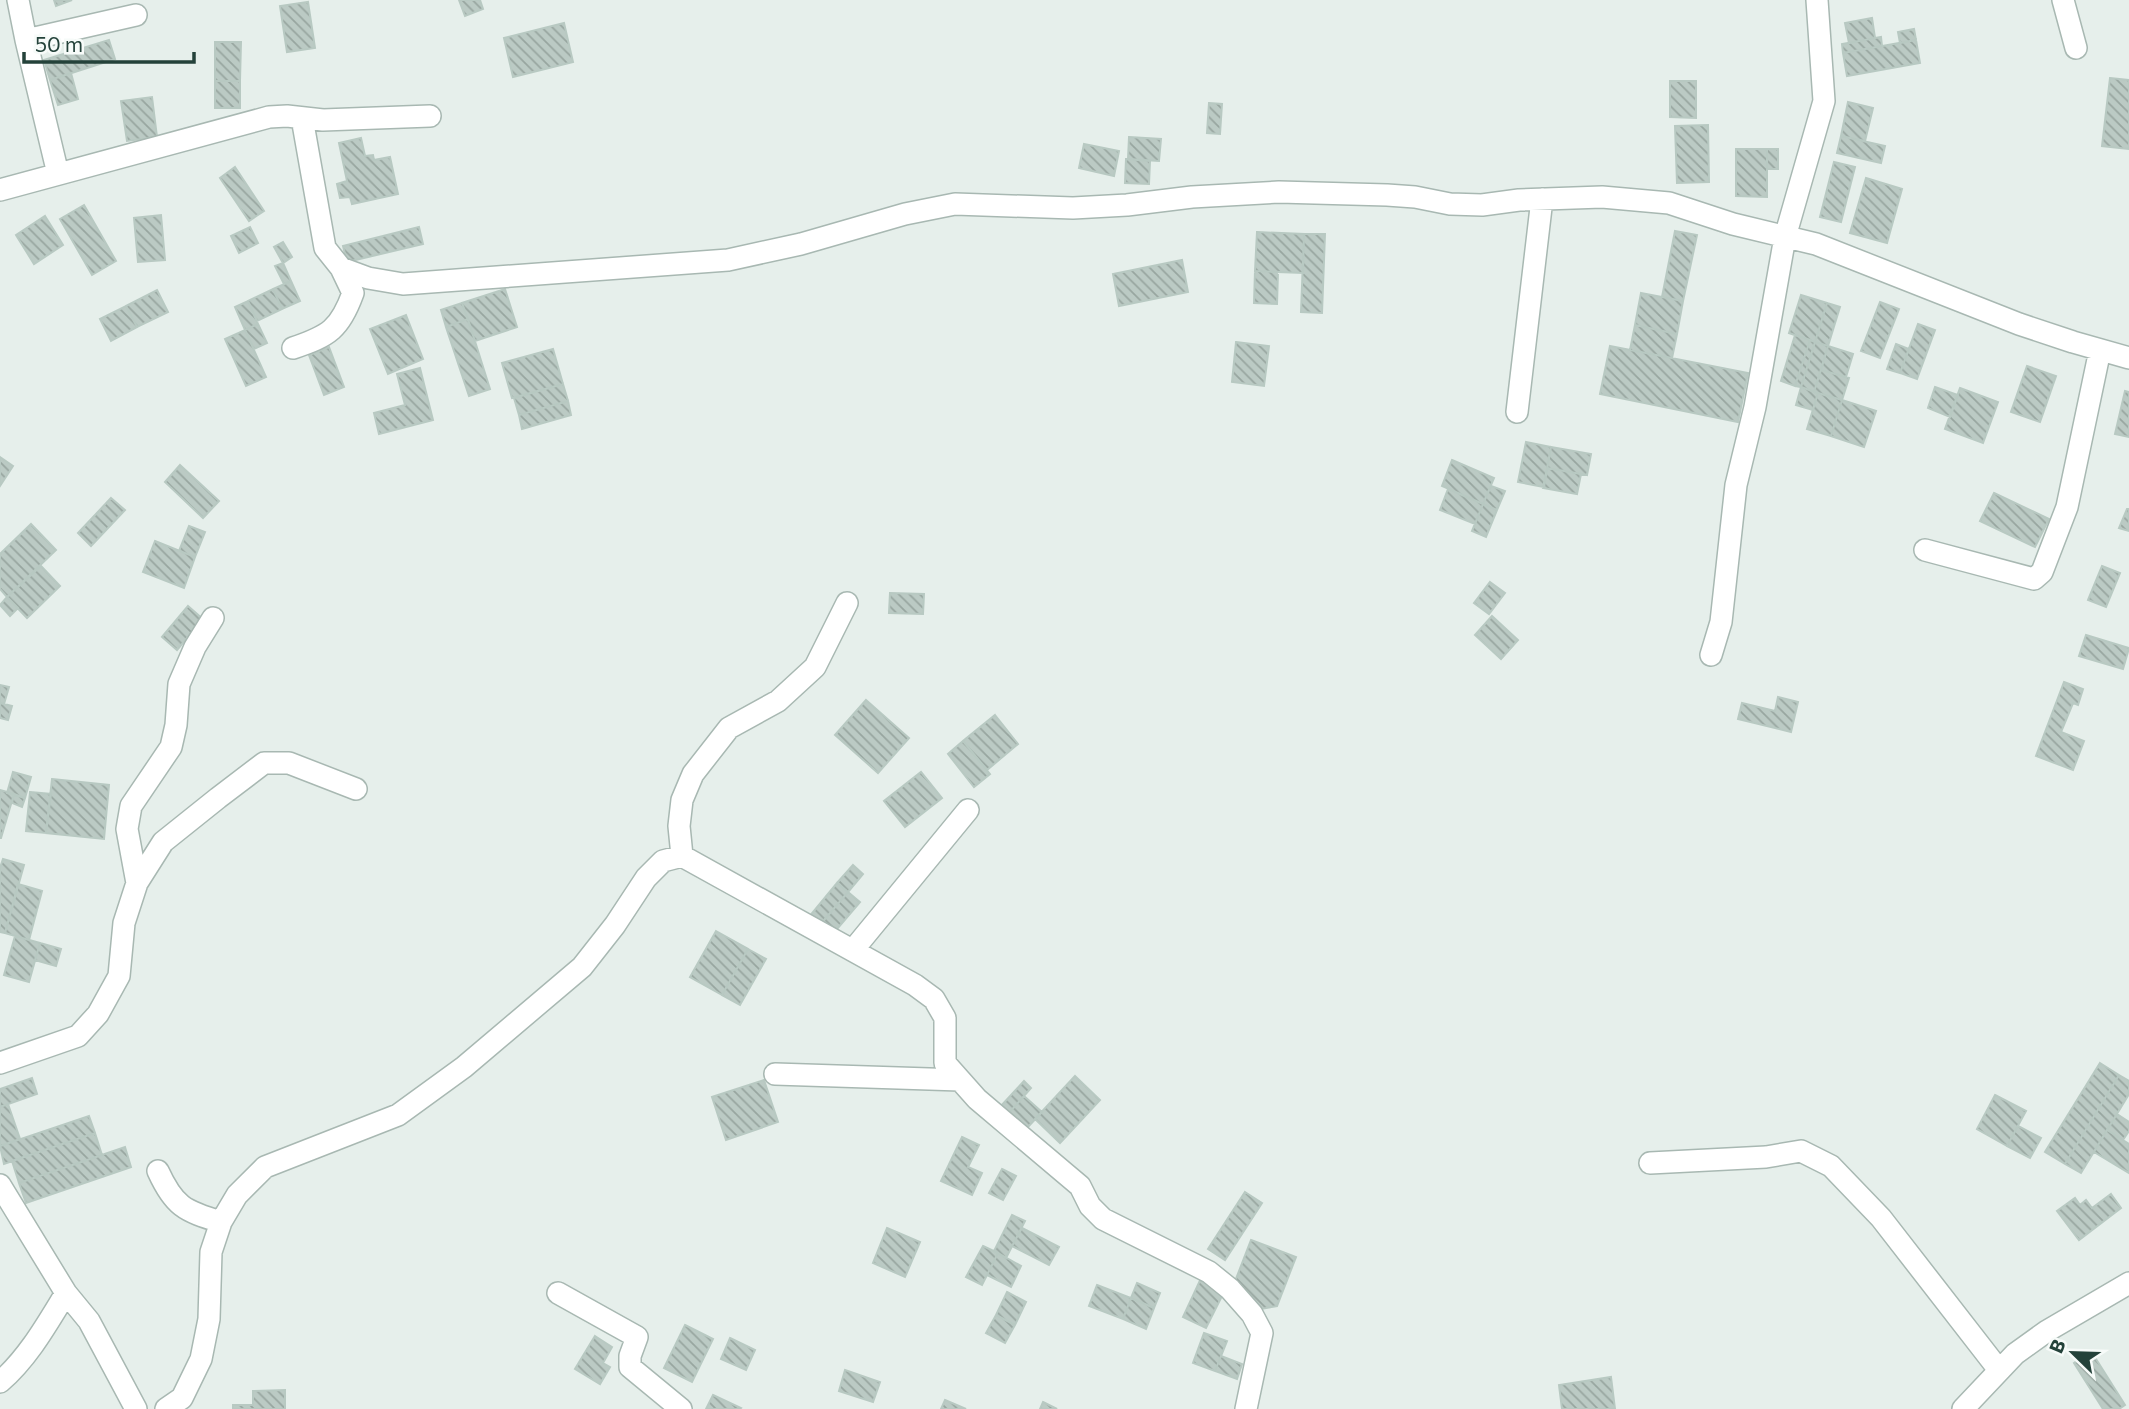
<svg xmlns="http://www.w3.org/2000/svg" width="2129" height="1409" viewBox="0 0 2129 1409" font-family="Commissioner,sans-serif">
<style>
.building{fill:url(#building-back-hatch);stroke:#b8c9c2;stroke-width:2}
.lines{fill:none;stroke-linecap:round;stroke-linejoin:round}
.minor-casing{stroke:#a8b8b2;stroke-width:24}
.minor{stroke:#fff;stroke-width:21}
</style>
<defs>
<pattern id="building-back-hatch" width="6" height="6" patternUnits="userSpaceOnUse" patternTransform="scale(1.75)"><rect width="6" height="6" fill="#bbcac4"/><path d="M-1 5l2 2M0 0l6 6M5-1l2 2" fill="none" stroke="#98a6a0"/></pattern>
</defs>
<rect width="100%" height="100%" fill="#e6efeb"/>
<!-- building -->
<path class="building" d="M54,0H72L56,6Z
M459,0H480L483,9L465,16Z
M308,2L315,48L287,52L280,6Z
M1872,18L1875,38L1849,43L1845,23Z
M564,23L573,62L513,77L504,38Z
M1914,29L1916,40L1900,43L1898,32Z
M1881,37L1882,46L1843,53L1842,44Z
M109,40L115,59L50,80L44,60Z
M1916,40L1920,63L1847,76L1843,53Z
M215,42H241L240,81H215Z
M71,73L78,99L58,105L50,80Z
M2110,78L2129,80V149L2102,146Z
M215,81H240V108H215Z
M1670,81H1696V118L1670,117Z
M152,97L157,137L127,141L121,101Z
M1848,102L1873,108L1865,141L1841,136Z
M1209,103L1222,104L1220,134L1207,133Z
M1708,125L1709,182L1677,183L1675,126Z
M1841,136L1885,146L1881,163L1837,153Z
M1129,137L1161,139L1159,161L1128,159Z
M361,138L365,156L373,155L374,160L390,157L398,194L352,204L350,197L340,198L337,184L347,181L339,143Z
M1084,144L1119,151L1114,176L1079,168Z
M1736,149H1767V197L1736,196Z
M1767,149H1778V169H1767Z
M1126,159L1150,161L1149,184L1125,183Z
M1834,162L1855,167L1841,222L1820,217Z
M235,167L264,211L249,221L220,178Z
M1866,178L1902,189L1887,243L1850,233Z
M84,205L116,261L92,275L60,219Z
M161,215L165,260L138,262L134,218Z
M45,216L63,245L34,264L16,235Z
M250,227L258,243L239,253L231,236Z
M419,227L423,244L347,262L343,246Z
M1675,231L1697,235L1683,301L1662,297Z
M1257,232L1304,234L1303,273L1255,271Z
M1304,234H1325L1322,313L1301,312Z
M283,242L292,257L283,263L274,247Z
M1182,260L1188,292L1119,306L1113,274Z
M283,263L291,281L284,284L275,266Z
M1255,271L1278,272L1277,304L1254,303Z
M291,281L300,301L282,309L273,289Z
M273,289L282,309L257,321L248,301Z
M505,289L517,327L475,341L462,303Z
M157,290L168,312L137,327L126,306Z
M1641,293L1683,301L1677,334L1635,325Z
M1801,295L1827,303L1815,342L1789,333Z
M248,301L258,324L245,330L235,307Z
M1880,302L1899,309L1880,358L1861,351Z
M462,303L468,319L446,327L441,310Z
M1827,303L1840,307L1828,346L1815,342Z
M126,306L137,327L111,341L100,319Z
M406,315L423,359L388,374L370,329Z
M468,319L490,389L469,396L446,327Z
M258,324L267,343L254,349L245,330Z
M1918,324L1935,330L1917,379L1900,373Z
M1635,325L1677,334L1672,358L1630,350Z
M245,330L266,377L246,386L225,339Z
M1795,335L1810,340L1795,386L1781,381Z
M1810,340L1815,342L1801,387L1795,386Z
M1236,342L1269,346L1264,386L1232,382Z
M1815,342L1828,346L1814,392L1801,387Z
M1896,344L1909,349L1900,373L1887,369Z
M1610,346L1748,373L1738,422L1600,394Z
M1828,346L1853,354L1846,377L1821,370Z
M329,347L344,387L324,395L309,355Z
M553,349L563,384L512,398L502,363Z
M2027,366L2056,376L2040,422L2011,412Z
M420,368L433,420L379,434L374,413L405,405L397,374Z
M1821,370L1849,378L1842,400L1814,392Z
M563,384L568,401L519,415L514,398Z
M1801,387L1818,393L1813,410L1796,405Z
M1935,387L1958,395L1950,417L1928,408Z
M1960,388L1998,402L1983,443L1945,429Z
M2125,391L2129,392V437L2115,434Z
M1818,393L1842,400L1831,436L1807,429Z
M1842,400L1876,411L1864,447L1831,436Z
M568,401L571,415L522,429L519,415Z
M1526,442L1551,447L1544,487L1518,482Z
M1551,447L1591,454L1587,475L1547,468Z
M0,457L13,466L0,486Z
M1452,460L1494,478L1483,504L1442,486Z
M180,465L219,501L203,518L165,482Z
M1547,468L1581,474L1577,494L1543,488Z
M1491,486L1505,491L1497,510L1483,504Z
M1448,489L1483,504L1475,524L1440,510Z
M1994,493L2049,519L2035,547L1980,521Z
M111,498L125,510L91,546L78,533Z
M1483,504L1497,510L1486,537L1472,531Z
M2127,509H2129V531L2119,528Z
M31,524L56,550L7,597L0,589V554Z
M189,526L205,532L195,557L179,551Z
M155,541L195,557L184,588L143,572Z
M41,566L60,586L27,618L7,597Z
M2102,566L2120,573L2106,607L2088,600Z
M1490,582L1505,593L1489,614L1474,603Z
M890,593L924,594L923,614L889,613Z
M7,597L18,608L10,616L0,605Z
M188,606L203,619L177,650L162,637Z
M1492,616L1518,640L1501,659L1475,635Z
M2086,635L2129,648L2123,669L2079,656Z
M2064,682L2083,689L2078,705L2073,703L2061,732L2084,741L2073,770L2036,756Z
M0,685L9,687L4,704L0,703Z
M1778,697L1798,702L1791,732L1738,719L1742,703L1775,711Z
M866,700L909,738L878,773L835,735Z
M0,703L12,706L8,720L0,718Z
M995,715L1018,744L987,770L963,741Z
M963,741L990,774L974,787L948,754Z
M13,772L31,777L25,798L7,793Z
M921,772L942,798L905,827L884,801Z
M52,779L109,785L104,839L46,833Z
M0,790L14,794L1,838H0Z
M30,792L51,794L46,833L26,831Z
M14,794L25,798L22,807L12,803Z
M3,859L24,865L5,933L0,932V868Z
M853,865L863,874L848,892L837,883Z
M837,883L848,892L819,926L809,917Z
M18,884L42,891L29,940L5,933Z
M848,892L860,902L831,936L819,926Z
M716,931L748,949L722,995L690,977Z
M15,936L40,943L29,982L4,975Z
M40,943L61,949L56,966L35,960Z
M748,949L766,959L740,1005L722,995Z
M2100,1063L2119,1075L2065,1164L2045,1152Z
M2119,1075L2129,1081V1094L2081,1173L2065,1164Z
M1075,1076L1100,1100L1060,1143L1035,1119Z
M32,1078L37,1094L0,1107V1089Z
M764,1080L778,1122L726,1140L712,1097Z
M1024,1081L1031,1088L1008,1114L1000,1107Z
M1995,1095L2026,1111L2007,1146L1977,1129Z
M1024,1096L1042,1112L1025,1130L1008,1114Z
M8,1104L20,1139L0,1146V1107Z
M2117,1114L2129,1122V1131L2123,1140L2107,1130Z
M89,1116L95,1133L4,1164L0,1146Z
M2018,1126L2041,1138L2030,1158L2007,1146Z
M2107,1130L2129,1144V1173L2094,1152Z
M95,1133L102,1155L19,1183L12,1161Z
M962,1137L979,1145L968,1167L982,1173L972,1195L941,1181Z
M125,1147L131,1167L26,1203L19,1183Z
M1002,1169L1016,1176L1003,1200L989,1193Z
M1245,1192L1262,1203L1225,1260L1208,1249Z
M2111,1194L2121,1208L2079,1240L2057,1211L2075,1198L2080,1205L2086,1200L2092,1208Z
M1012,1215L1025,1221L1006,1258L994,1251Z
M887,1228L920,1242L905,1277L873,1263Z
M1022,1228L1059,1247L1049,1265L1012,1246Z
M1251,1240L1296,1257L1277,1306L1261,1309L1234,1284Z
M983,1246L998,1253L982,1285L966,1277Z
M998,1253L1021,1266L1011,1287L987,1275Z
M1202,1276L1226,1288L1206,1328L1183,1317Z
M1137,1283L1160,1293L1154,1308L1131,1298Z
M1097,1285L1131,1298L1123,1319L1089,1306Z
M1007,1292L1026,1302L1015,1325L996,1315Z
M1131,1298L1154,1308L1146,1329L1123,1319Z
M996,1315L1015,1325L1005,1343L986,1333Z
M685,1325L713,1339L692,1382L664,1368Z
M1204,1333L1227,1341L1215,1371L1193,1363Z
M595,1336L612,1347L603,1363L610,1367L600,1384L575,1369Z
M730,1338L755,1350L746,1370L721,1359Z
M2091,1351L2125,1405L2119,1409H2103L2074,1363Z
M1221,1356L1242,1364L1237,1379L1215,1371Z
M845,1370L880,1382L873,1402L839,1391Z
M1611,1377L1615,1409H1562L1559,1385Z
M285,1390V1409H233V1405H253V1391Z
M713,1395L741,1408L740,1409H706Z
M945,1400L966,1409H941Z
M1043,1402L1057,1409H1040Z"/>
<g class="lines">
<!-- minor casing -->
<g class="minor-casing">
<path id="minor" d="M18,0L26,40L58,174
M2063,0L2076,48
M26,40L136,15
M302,118L325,248L341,268L368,278L403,284L728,260L801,244L905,214L955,204L1073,208L1127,205L1192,197L1279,192L1387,195L1415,197L1450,204L1482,205L1519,200L1602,197L1669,203L1733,224L1816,244L2019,324L2073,342L2129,358
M0,190L269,117L287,116L323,120L430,116
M293,348C329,336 340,329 353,293L341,268
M1517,412L1542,199
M1925,550L2034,579L2042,572L2067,507L2100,350
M1711,655L1721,622L1736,485L1755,407L1785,237L1824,101L1817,0
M682,856L679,826L682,800L693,774L729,728L778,701L815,667L847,603
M137,883L127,829L131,806L171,747L176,725L179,684L195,647L213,618
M853,950L968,810
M0,1063L78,1036L98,1014L119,976L124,923L137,883L163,842L218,798L264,763H289L356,789
M775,1074L960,1080
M1650,1163L1766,1157L1801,1151L1831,1166L1881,1218L1999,1370
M158,1171C174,1206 184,1211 221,1222
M0,1185L66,1293L89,1321L136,1409
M558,1293L637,1337L630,1356V1367L681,1409
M0,1382C28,1358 47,1324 66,1293
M166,1409L182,1398L201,1359L209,1319L211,1252L221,1222L237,1195L265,1167L398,1115L464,1067L582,967L615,925L646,878L663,861L682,856L915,985L934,999L945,1018V1063L977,1099L1080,1186L1090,1206L1103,1219L1209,1272L1230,1289L1252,1314L1262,1333L1246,1409
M1963,1409L2015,1354L2047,1331L2129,1283"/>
</g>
<!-- minor -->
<use href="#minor" class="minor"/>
</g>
<!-- north arrow -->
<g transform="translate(2073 1353) rotate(293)" stroke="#f7fbf9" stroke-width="5" paint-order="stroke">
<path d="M0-5L12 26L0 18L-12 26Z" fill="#24423a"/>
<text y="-10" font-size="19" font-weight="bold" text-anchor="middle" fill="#24423a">B</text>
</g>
<!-- scale -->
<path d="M24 52v10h170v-10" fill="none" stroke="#24423a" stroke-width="3.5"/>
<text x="35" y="52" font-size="21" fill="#24423a" stroke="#f7fbf9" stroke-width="5" paint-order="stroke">50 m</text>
</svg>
